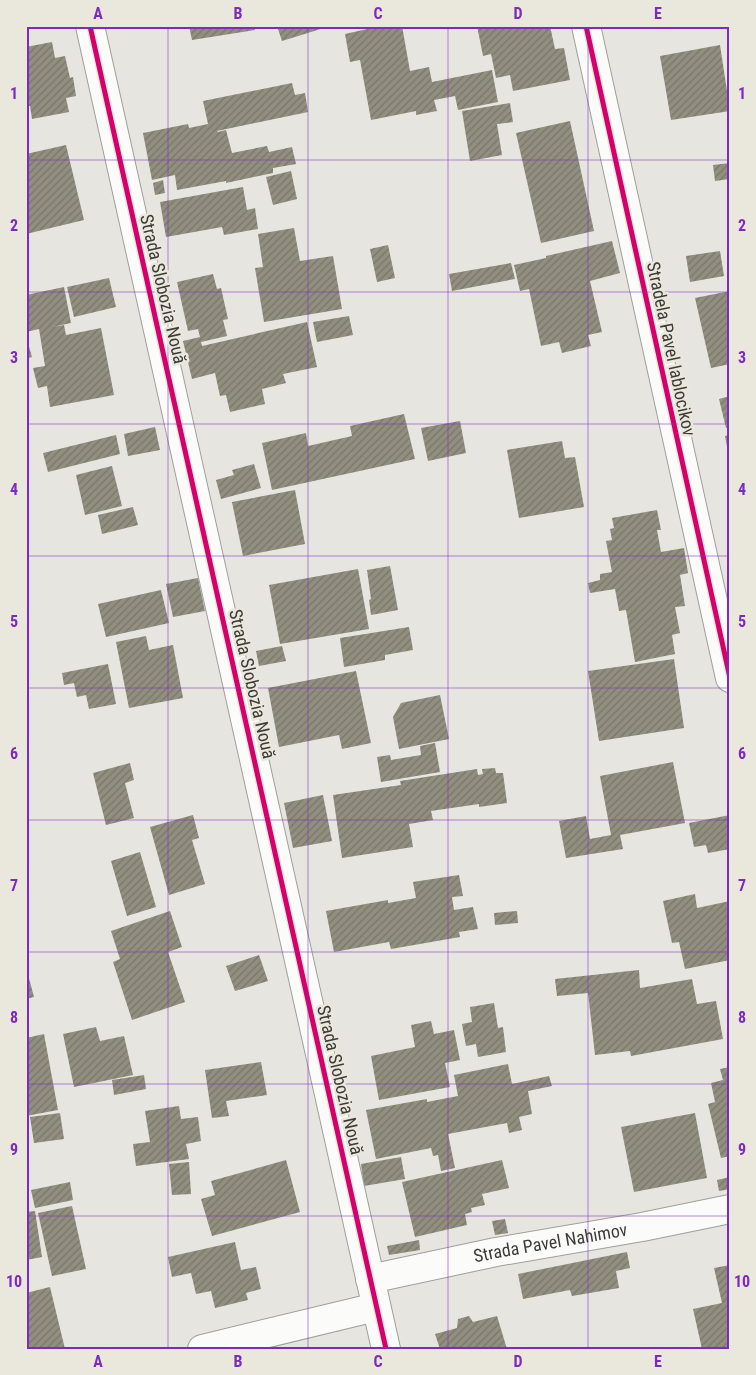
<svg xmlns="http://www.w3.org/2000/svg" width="756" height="1375" viewBox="0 0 756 1375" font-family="'Roboto Condensed',sans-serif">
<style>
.building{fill:url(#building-hatch)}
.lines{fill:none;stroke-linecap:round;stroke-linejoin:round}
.minor-casing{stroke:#a09f9a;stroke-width:30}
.minor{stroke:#fbfbfa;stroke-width:28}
.cycleway-casing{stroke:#eae7dc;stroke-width:8}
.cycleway{stroke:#d6006c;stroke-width:5}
.grid{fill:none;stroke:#7b2cbf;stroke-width:1;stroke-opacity:0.55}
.labels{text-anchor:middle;stroke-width:5;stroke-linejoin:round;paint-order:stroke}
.street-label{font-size:18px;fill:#3c3b37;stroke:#eae7dc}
.neatline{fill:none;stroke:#7b2cbf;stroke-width:2}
.grid-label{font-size:16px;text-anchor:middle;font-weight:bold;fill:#7b2cbf}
</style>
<defs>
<pattern id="building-hatch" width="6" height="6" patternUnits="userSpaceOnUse" patternTransform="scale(1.25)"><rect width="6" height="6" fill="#928f80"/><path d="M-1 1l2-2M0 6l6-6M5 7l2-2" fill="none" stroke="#78766a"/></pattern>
</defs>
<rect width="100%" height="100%" fill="#e6e5e0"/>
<!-- building -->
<path class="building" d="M189,26H254L255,30L192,40Z
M277,26H327V27L282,41Z
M366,26H402L410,71L429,67L432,82L492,70L498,102L458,110L455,96L434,100L437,111L416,115V111L371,120L360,60L350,62L345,34L367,29Z
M477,26H550L555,49L564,48L570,80L513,91L510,75L496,78L491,54L483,56Z
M52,42L55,58L65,56L70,78L73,77L76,96L66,98L69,112L32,119L30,106H26V47Z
M720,45L730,111L671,120L660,56Z
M292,83L295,95L305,93L308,112L217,131L218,132L226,130L232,153L267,146L269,152L292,147L296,164L273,168V173L226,183V181L177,190L175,175L152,180L143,133L188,124L189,128L208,124L203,101Z
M510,103L513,122L497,124L502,155L470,161L462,111Z
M570,121L594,231L541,243L516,133Z
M66,145L84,220L26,234V154Z
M730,163V179L715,181L713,165Z
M291,171L297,199L273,205L266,177Z
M163,180L165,193L155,195L153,183Z
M243,187L247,210L255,208L258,229L224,235L222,227L166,237L160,202Z
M294,228L300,261L333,256L342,309L264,322L255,268L263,267L258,234Z
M612,241L620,273L590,281L602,332L588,335L591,346L562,353L559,342L541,346L529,289L520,291L514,265L546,258V256Z
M388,245L395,278L377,282L370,249Z
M720,251L724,276L690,282L686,256Z
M511,263L515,279L452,291L449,274Z
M213,274L217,289L221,288L228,319L223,320L227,336L201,342L202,346L307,322L317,367L283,374L286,383L262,389L265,404L230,412L226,395L220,396L215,373L192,379L183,341L200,337L198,329L188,331L177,282Z
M109,278L116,307L74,317L67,287Z
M64,287L71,323L52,327L64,325L66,335L101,328L114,395L50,407L47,386L38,388L33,368L45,366L39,329L26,332V295Z
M730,291V364L711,368L695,298Z
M349,316L353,335L317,342L313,322Z
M26,343H28L32,357L26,359Z
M730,396V427L726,428L719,399Z
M404,414L415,459L272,490L262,443L306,433L308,446L352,436L350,426Z
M460,421L466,453L428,461L421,428Z
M155,427L160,450L128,456L124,434Z
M116,435L120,454L48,472L43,453Z
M730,435V457H729L725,436Z
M562,441L565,458L575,457L584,507L519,518L507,450Z
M254,464L261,488L221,499L216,480L234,475L232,470Z
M112,466L122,506L85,515L76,475Z
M295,490L305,544L243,556L232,502Z
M133,507L138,525L102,534L98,515Z
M657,510L661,530H657L661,552L684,548L688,573L680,575L685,606L675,607L680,633L672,635L675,654L635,662L626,610L619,611L615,589L590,593L588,583L600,580V574L612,572L606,541L612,540L610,529L614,528L612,518Z
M390,566L398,610L371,615L369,600L371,599L367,570Z
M358,569L369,629L280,644L269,585Z
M198,578L205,611L173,617L166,584Z
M161,590L169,623L106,637L98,604Z
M409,627L413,650L385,655V660L344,667L340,638Z
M146,636L149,650L173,645L183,698L129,708L116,642Z
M282,646L286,661L259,666L256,651Z
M674,659L684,728L599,741L588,671Z
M108,664L116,704L89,709L86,695L77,697L74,683L64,685L62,673Z
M356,671L371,743L342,749L339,735L279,747L268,688Z
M440,695L449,739L399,749L393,717L401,703Z
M435,743L440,772L381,782L377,757L390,755L391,760L421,755L420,746Z
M673,762L685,823L620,835L623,849L566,858L559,821L586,816L590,839L611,835L600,776Z
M130,763L134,780L125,783L134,818L106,825L93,773Z
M495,768L496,773H503L507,803L479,807V804L431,811L433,820L409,824L413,847L342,858L333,795L401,785L400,781L477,769L478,775L483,774L482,769Z
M323,795L332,841L293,848L284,803Z
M193,815L199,838L192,840L205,884L169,895L150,827Z
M730,815V849L708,853L706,845L694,847L689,823Z
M140,852L156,907L127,916L111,861Z
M459,875L463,896L452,897L454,910L473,907L478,929L459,932L460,937L391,949L389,942L334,952L326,911L388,900V903L416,898L413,882Z
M695,894L697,908L730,901V960L685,969L679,942L672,943L663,901Z
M170,911L182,947L168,952L185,1002L132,1020L113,962L120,959L111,931Z
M517,911L518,923L495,925L494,913Z
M259,955L268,981L235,991L226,966Z
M26,967L34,997L26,999Z
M639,970L640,988L692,979L697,1004L716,1001L723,1039L631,1056L630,1051L595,1055L588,993L557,996L555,979Z
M494,1003L498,1028L503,1027L506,1052L478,1057L476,1044L466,1046L462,1024L472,1022L470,1007Z
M431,1021L434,1034L454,1030L460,1060L445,1063L450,1087L379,1100L371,1056L415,1047L411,1025Z
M96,1027L100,1041L124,1036L133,1075L74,1087L63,1034Z
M44,1034L58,1110L26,1116V1038Z
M261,1062L267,1095L226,1101L229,1116L212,1118L205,1070Z
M508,1064L512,1084L549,1076L552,1086L528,1091L532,1114L519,1117L522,1130L509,1133L507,1123L448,1134L455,1168L441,1171L438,1155L433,1156L431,1148L376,1159L366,1110L427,1099V1102L458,1096L454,1075Z
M730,1067V1156L721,1158L708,1104L715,1102L711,1083L723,1080L720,1069Z
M144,1075L146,1089L114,1095L112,1080Z
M179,1106L181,1119L198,1117L201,1141L186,1144L189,1159L136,1166L133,1144L150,1142L145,1111Z
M60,1113L64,1139L34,1143L30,1117Z
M695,1113L707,1178L634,1192L621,1127Z
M401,1157L405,1179L364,1186L361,1164Z
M286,1160L300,1212L212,1236L201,1199L215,1195L211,1181Z
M502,1160L509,1188L482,1194L485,1205L471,1208L472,1212L465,1214L467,1225L415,1237L402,1182Z
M189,1162L191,1194L172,1195L169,1164Z
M730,1177V1189L719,1191L717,1180Z
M70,1182L73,1200L35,1208L31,1190Z
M72,1206L86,1269L52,1276L38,1213Z
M35,1211L42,1257L26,1260V1212Z
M505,1219L508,1233L495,1235L492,1221Z
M419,1240L420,1250L389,1255L387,1246Z
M235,1242L241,1270L256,1267L261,1289L246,1293L248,1300L215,1308L211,1291L196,1294L191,1273L172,1277L168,1257Z
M627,1252L630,1268L616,1271L619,1288L572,1296L570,1290L523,1299L518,1274Z
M730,1265V1349H702L693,1309L722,1303L714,1268Z
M50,1287L65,1349H26V1293Z
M469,1316L473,1322L497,1316L507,1349H440L435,1334L457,1328L458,1319Z"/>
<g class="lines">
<!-- minor casing -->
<g class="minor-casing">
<g id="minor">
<path d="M90,26L386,1349"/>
<path d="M586,26L730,678"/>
<path id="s1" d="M370,1279L496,1252L642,1227L730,1209"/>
<path d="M202,1349L376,1307"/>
</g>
</g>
<!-- minor -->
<use href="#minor" class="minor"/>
<!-- cycleway casing -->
<g class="cycleway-casing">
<path id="cycleway" d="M90,26L386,1349
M586,26L730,678"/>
</g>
<!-- cycleway -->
<use href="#cycleway" class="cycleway"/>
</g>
<!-- grid -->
<path class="grid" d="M168,26V1349M308,26V1349M448,26V1349M588,26V1349M26,160H730M26,292H730M26,424H730M26,556H730M26,688H730M26,820H730M26,952H730M26,1084H730M26,1216H730"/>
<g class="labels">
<!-- street labels -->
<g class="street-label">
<text transform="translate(163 289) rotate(77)" y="6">Strada Slobozia Nouă</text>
<text transform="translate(671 349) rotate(78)" y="6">Stradela Pavel Iablocikov</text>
<text transform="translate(252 684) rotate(77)" y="6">Strada Slobozia Nouă</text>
<text transform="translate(340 1080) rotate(77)" y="6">Strada Slobozia Nouă</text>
<text dy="6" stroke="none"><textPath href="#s1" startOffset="184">Strada Pavel Nahimov</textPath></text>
</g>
</g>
<!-- border -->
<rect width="756" height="1375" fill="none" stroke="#eae7dc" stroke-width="55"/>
<rect x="28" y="28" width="700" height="1320" class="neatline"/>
<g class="grid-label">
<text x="98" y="19">A</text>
<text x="238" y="19">B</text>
<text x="378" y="19">C</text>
<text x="518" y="19">D</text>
<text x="658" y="19">E</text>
<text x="14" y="99">1</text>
<text x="742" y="99">1</text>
<text x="14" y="231">2</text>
<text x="742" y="231">2</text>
<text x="14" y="363">3</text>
<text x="742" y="363">3</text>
<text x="14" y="495">4</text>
<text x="742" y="495">4</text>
<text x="14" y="627">5</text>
<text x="742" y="627">5</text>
<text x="14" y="759">6</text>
<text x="742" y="759">6</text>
<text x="14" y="891">7</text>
<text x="742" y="891">7</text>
<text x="14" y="1023">8</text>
<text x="742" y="1023">8</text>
<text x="14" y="1155">9</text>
<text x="742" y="1155">9</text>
<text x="14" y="1287">10</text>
<text x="742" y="1287">10</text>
<text x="98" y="1367">A</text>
<text x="238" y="1367">B</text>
<text x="378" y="1367">C</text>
<text x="518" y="1367">D</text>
<text x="658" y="1367">E</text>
</g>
</svg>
